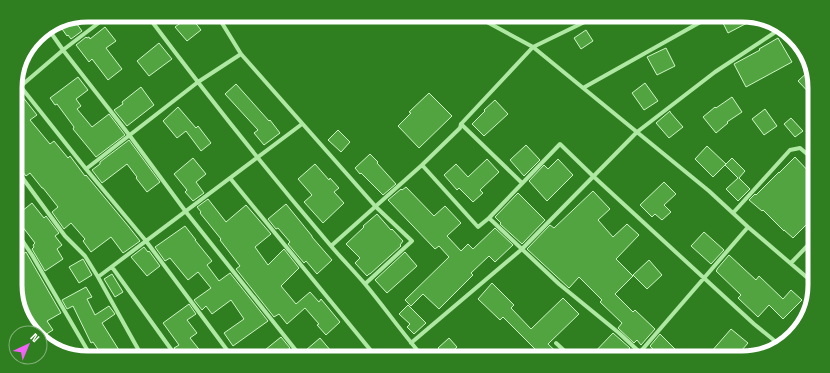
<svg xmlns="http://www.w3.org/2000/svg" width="830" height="373" viewBox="0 0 830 373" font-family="'Space Grotesk',sans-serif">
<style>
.building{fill:#51a43f;stroke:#cff6c6}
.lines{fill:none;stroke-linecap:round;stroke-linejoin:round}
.minor{stroke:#afe8a2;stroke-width:4}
.rim{fill:none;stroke:#fff;stroke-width:5}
</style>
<rect width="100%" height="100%" fill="#2f7e1f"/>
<!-- building -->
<path class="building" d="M719,15L746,16L749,22L728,33Z
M190,16L201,30L187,41L175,27Z
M74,20L82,31L71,39L68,35L67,36L60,26Z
M105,27L116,41L106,48L122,69L108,80L92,59L89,62L76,45L86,37L87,38L89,37L90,39Z
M586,30L593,41L581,49L574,38Z
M778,38L792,62L746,87L734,64L760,50L759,49Z
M159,43L172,59L149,76L137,61Z
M666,48L675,66L657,75L647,57Z
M811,69L814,78V98L798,81Z
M78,77L88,90L76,99L81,106L77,109L92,127L109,114L125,135L96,157L73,129L74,127L57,104L55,105L50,98Z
M645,83L658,101L644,110L632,93Z
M236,84L269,121L270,120L280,133L264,145L254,133L258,130L225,94Z
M141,87L154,105L127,126L114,110L123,104L122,102Z
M429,93L452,116L419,148L398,126L411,113L409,112Z
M22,96L37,115L30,120L50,144L54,141L68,158L70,156L85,176L86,175L129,227L140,241L126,251L123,253L111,237L91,252L83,241L85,239L71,223L64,229L52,212L58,207L43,188H42L30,173L26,176L19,167L16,166L15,102Z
M732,97L742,112L727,122L728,123L716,133L703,117L715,107L716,108Z
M495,100L508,114L484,136L472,124L485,111L484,110Z
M178,107L196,128L198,126L211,143L201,151L186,131L177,138L163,121Z
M765,109L777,126L764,135L752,119Z
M670,111V112L683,127L669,138L656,123Z
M791,118L803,131L795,137L784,124Z
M338,130L350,142L341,152L328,140Z
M129,140L160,182L147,192L136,178L137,177L127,164L102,183L92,170L100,164V162Z
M526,145L540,160L524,176L510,160Z
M707,146L726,164L713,177L695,159Z
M370,154L378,162L377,163L396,184L383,195L361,173L360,174L355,168Z
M795,157L812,175L811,220L793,238L784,230V231L763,210L762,211L749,200L755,194L756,195L779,172V173Z
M193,158L206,174L196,182L204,193L193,201L185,192L187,190L174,174Z
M732,158L745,171L739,178L750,189L738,201L726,189L738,178L725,165Z
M487,159L499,172L480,190L483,193L473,202L459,188L457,190L444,175L456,164L468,177Z
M558,159L573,175L547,201L529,181L544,165L548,169Z
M315,164L329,180L330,178L339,188L334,192L344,203L323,223L304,202L312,195L298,179Z
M664,182L676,194L664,205L671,212L662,220L655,214L652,217L640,205Z
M406,187L434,216L445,206L461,223L447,236L461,251L468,244L473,249L495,228L513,245L495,262L489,256L471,273L473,275L439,309L423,294L411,306L405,300L449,257L439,246L435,249L388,200L401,189L402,190Z
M593,191L610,209L598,220L613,237L627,224L639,235L616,259L633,276L615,294L633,312L635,310L655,329L641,345L637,340L634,343L618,328L622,323L600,302L602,300L579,277L569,288L527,249L550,225L554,228Z
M518,193L545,220L522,244L500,224L501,223L495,217Z
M208,199L226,222L246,205L271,234L255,247L268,265L284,249L299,268L281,286L296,304L310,292L319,302L321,299L340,322L326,335L317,325L319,324L305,308L287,324L279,314L274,317L236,269L240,266L220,240L221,239L200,213L201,212L197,207Z
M32,203L44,218L46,216L59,233L55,236L62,245L57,249L63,259L45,271L32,249L34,247L33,245L35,243L22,226H23L16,217V216Z
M286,204L312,236V237L332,260L317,274L306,261L304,263L288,244L290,242L278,228L276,229L268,219Z
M377,214L391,230L392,229L403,241L400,245L401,246L370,274H369L367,276L355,263L360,258L346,244L364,227L363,226Z
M185,226L196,240H195L212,261L207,265L219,281L230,273L268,321L233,346L224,333L244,319L231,300L212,314L206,306L202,310L194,300L211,288L198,272L188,280L170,258L165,261L155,247Z
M704,232L724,250L711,264L691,246Z
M144,247L148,252L149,251L160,266L147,276L131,257Z
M26,252L61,313L47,321L53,330L40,338V333H37L31,324L16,296V281L23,276L16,266V259Z
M405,252L417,266L387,293L375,280Z
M729,255L756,280L759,276L783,299L791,290L802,300L783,319L769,305L758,317L738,298L741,295L716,271L717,270V269Z
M83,259L92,275L79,283L69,267Z
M649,260L662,275L647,289L633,275Z
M112,274L123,292L115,297L104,279Z
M492,283L514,305L511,308L531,329L563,298L579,314L548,344L563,358H532L538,352L503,317L500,320L478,299Z
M86,287L92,297L87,299L95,315L109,306L115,314L102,323L124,358H104L93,342L91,343L73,306L67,309L62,300Z
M189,304L196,314L187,320L197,333L190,338L206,358H182L181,356L174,348L179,345L163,323Z
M408,305L426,323L414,334L407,327L410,324L399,314Z
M731,329L748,343L735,358H718L711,352Z
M613,333L630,348L620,358H589Z
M660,334L677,351L669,358H661L650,346Z
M281,337L290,348L278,358H255Z
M320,338L337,358H314L306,350Z
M449,338L457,347L446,357L438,348Z
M168,351L174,358H157Z"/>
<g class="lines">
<!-- minor -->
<path class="minor" d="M147,15C206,94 267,171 331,246C342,259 354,271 365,284C385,308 403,334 424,358
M217,15L241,54L376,207L412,241L365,284
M474,15L533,47L709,191L748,227L810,280
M49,30L63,50L130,136L186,212L302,358
M21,87L86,169L146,241L233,358
M583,88L713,15
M15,91L63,50L109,15
M461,124L522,183
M422,165L478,227L489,218L560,144L593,176L754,324L781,346
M16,169L65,236L85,256L98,277L143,358
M86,169L198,82L241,54
M230,178L377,358
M733,213L790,150L800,148L813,159
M489,218L559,284L619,333L646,358
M16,231L32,255L92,358
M331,246L422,165L460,128L461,124L533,47L599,15
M791,263L811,242
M112,267L173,352L179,358
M98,277L302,124
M411,343L522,249L637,132L715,72L780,29
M556,343L572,358
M635,358L748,227"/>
</g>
<!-- crop -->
<path d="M0 0H830V373H0ZM88 22H742A66 66 0 0 1 808 88V285A66 66 0 0 1 742 351H88A66 66 0 0 1 22 285V88A66 66 0 0 1 88 22Z" fill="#2f7e1f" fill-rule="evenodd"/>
<path class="rim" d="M88 22H742A66 66 0 0 1 808 88V285A66 66 0 0 1 742 351H88A66 66 0 0 1 22 285V88A66 66 0 0 1 88 22Z"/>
<!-- north arrow -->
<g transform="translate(28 345) rotate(44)"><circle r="19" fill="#2f7e1f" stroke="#82b279"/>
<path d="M0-3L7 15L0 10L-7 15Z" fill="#f262f6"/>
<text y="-6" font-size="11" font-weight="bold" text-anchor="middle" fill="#ffffff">N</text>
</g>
</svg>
